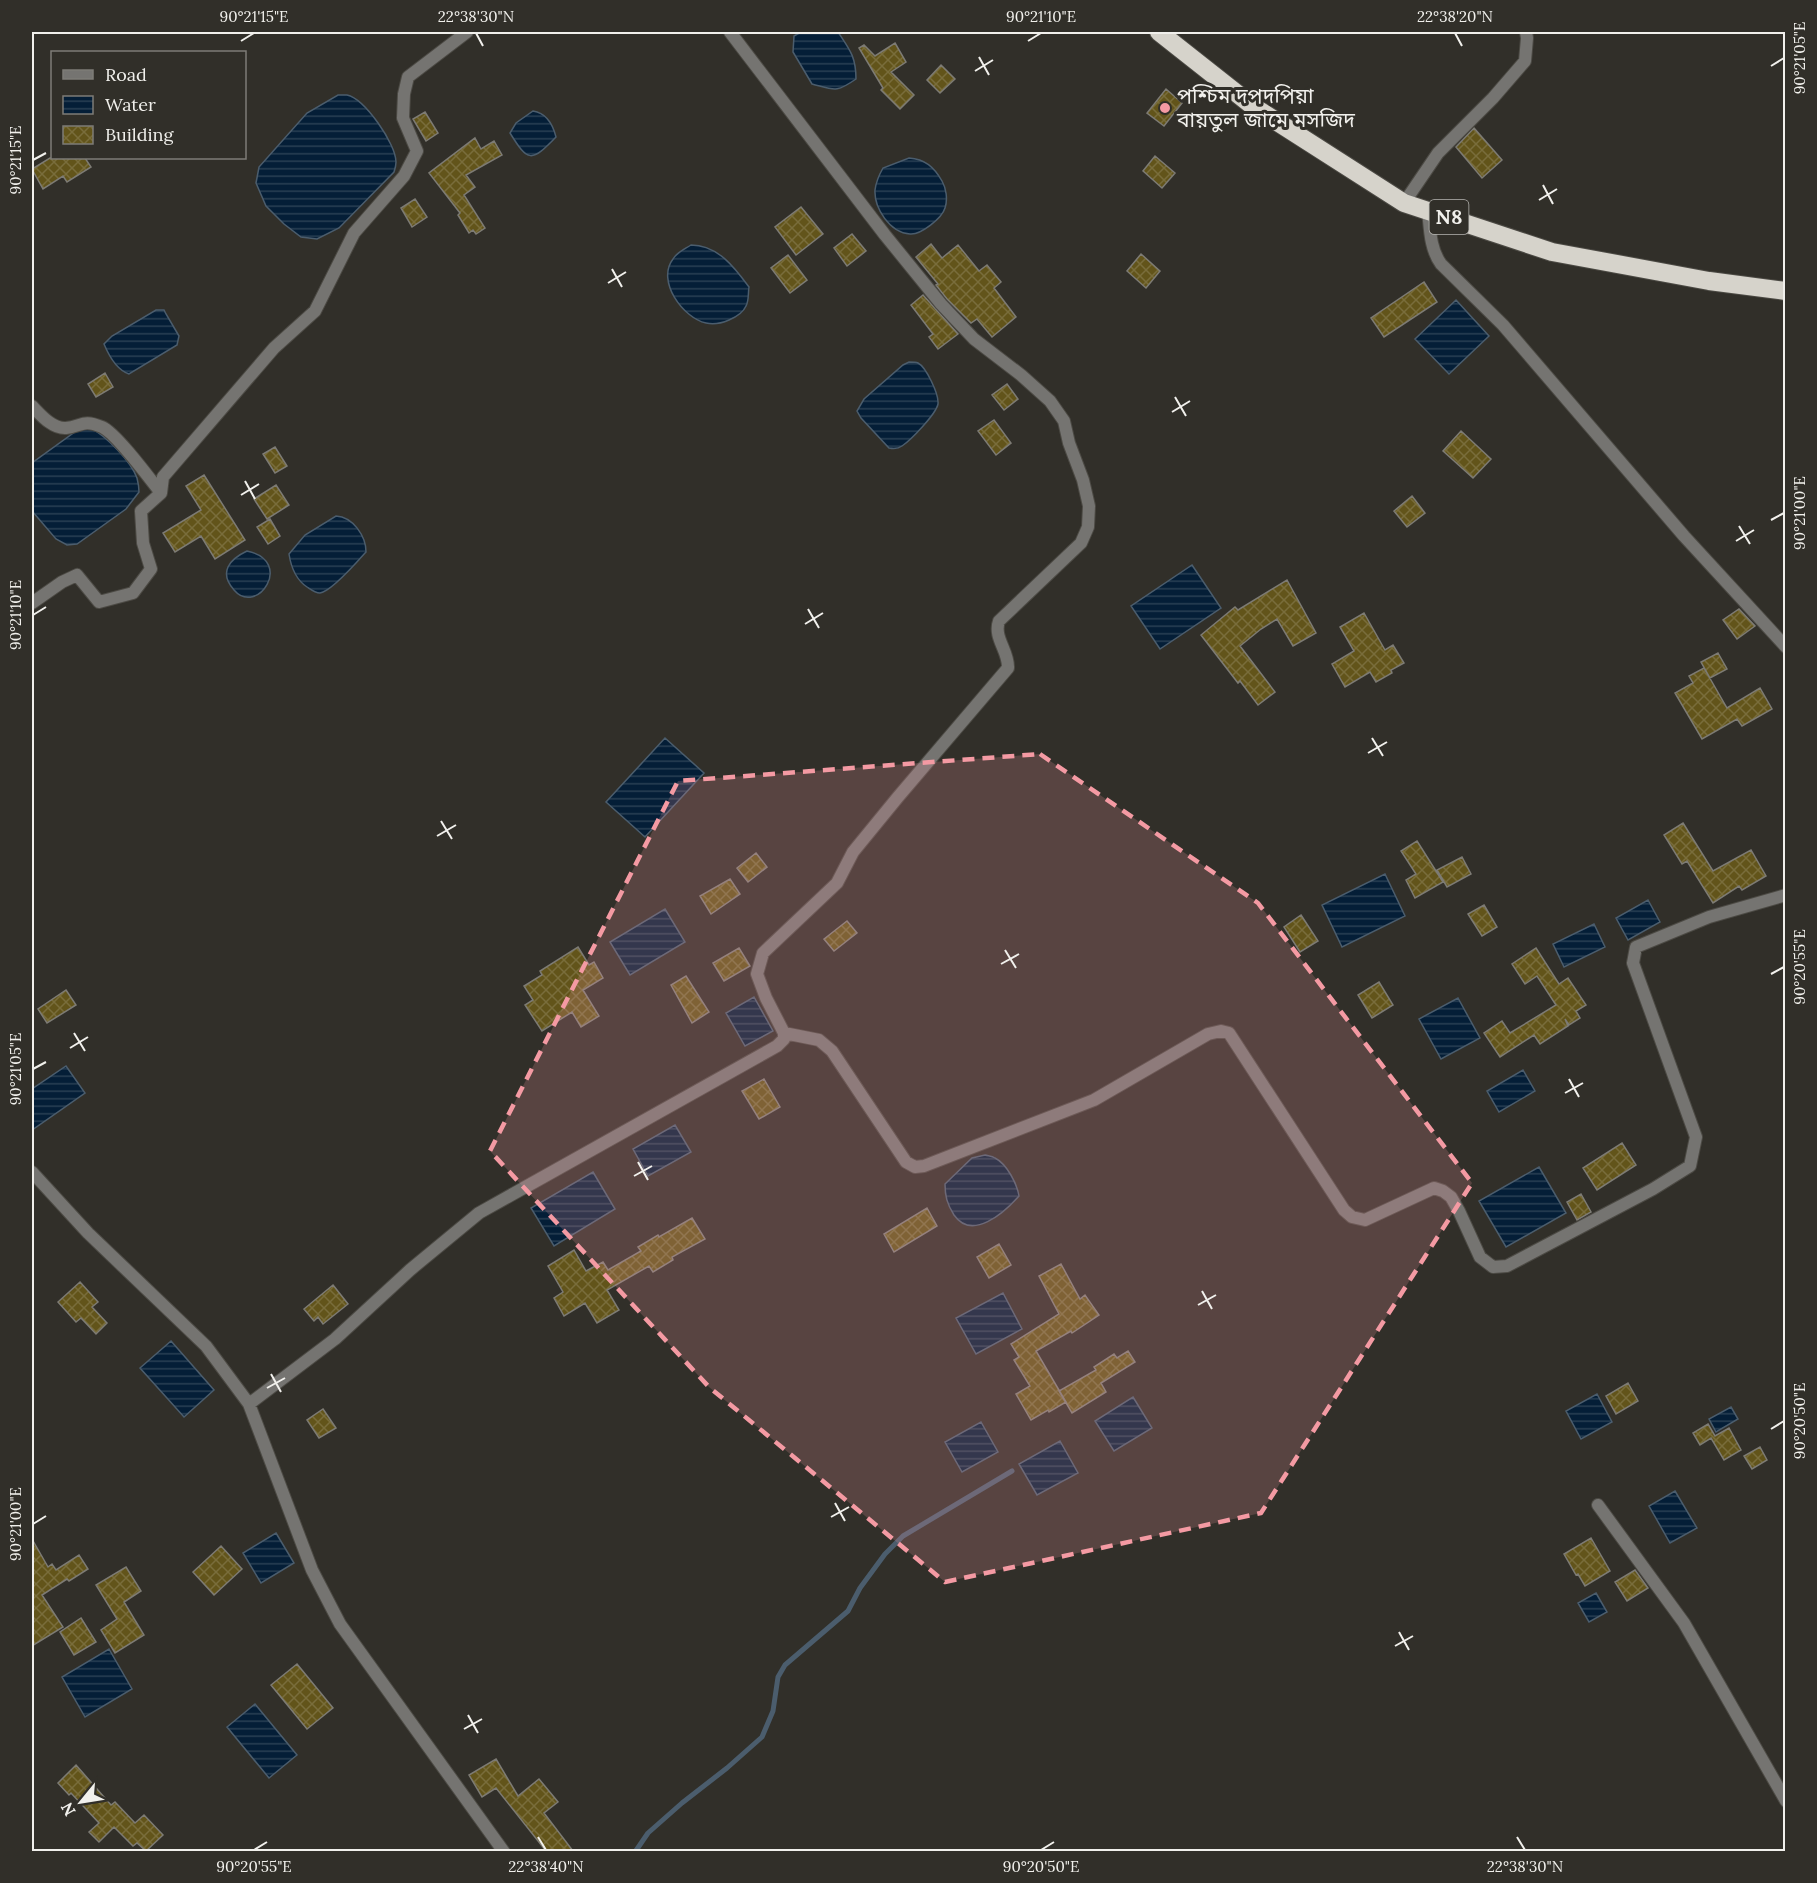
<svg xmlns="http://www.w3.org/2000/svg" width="1817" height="1883" viewBox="0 0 1817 1883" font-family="Lora,'Noto Sans Bengali',serif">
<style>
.water{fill:url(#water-rules);stroke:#4b5d6d;stroke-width:1.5}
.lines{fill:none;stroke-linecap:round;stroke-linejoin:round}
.stream{stroke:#4b5d6d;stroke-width:5}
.building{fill:url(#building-cross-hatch);stroke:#7d7b74;stroke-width:1.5}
.street-casing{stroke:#4c4a44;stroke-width:14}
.highway-casing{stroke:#4c4a44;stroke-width:20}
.street{stroke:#757471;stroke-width:12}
.highway{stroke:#d6d3cb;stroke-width:18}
.marked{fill:#f49aa3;fill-opacity:0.2;stroke:#f49aa3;stroke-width:4.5;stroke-dasharray:12 8;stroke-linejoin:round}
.ticks{fill:none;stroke:#f1f0ec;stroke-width:2}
.poi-dot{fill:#f49aa3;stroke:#312f29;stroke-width:2}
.labels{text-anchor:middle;stroke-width:6;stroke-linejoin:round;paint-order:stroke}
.shield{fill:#312f29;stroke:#b7b6b2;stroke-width:1.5}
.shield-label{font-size:20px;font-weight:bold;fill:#f1f0ec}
.poi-label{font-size:21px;fill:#f1f0ec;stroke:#312f29;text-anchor:start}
.neatline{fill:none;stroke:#f1f0ec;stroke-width:2}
.ticks-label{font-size:15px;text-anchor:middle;fill:#f1f0ec}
</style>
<defs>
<pattern id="water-rules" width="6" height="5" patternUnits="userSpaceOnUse" patternTransform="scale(1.5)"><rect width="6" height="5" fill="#041e37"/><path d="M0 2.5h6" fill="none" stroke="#293f54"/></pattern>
<pattern id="building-cross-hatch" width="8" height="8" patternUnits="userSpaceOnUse" patternTransform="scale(1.5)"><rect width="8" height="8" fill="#62541a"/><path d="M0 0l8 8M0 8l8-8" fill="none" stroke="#796d3b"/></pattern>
</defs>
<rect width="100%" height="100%" fill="#312f29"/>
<!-- water -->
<path class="water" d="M801,32H838C850,50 856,57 856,79C836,93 835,90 812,84L793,52L794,36Z
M338,95C341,95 344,95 347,95C365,99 396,144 396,162C396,166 395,169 394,172L339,228L317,239L301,237L284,224L266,206L256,183L259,167L307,113Z
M533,111C546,113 553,125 556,137C531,163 528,162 510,133L516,123Z
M909,158C925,159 934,167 942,181C946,188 948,199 945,208C942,218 921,235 910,234C890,233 874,208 875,190C876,182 879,175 883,168Z
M691,245C718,245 735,268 749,287C748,293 749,301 746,306C743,313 736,317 729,320C722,323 714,325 706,323C683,318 656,281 673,259C677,252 685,249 691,245Z
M1456,300L1489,336L1449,374L1415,339Z
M156,310H164L166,314L179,336L177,345L129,374C117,370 109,356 104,344L112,336Z
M909,362C910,362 916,362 918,363C926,367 939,394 938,404C936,414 911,440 902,446C898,449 894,449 889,448L861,418L857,411L864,399L903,365Z
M91,428C106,436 131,461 137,478C138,482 139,488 139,492L126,509L77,544L67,545L56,539L32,511V463L79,429Z
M336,516C353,517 366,536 366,552C358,561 331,592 320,593C315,593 310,589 307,587C295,579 291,567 289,554L305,535Z
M247,551C295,561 257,617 234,590C218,572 230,559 247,551Z
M1192,565L1221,608L1160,649L1131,606Z
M665,738L704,773L645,837L606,802Z
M1385,874L1405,916L1342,947L1322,905Z
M1648,900L1660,922L1628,940L1616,918Z
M665,909L685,942L630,975L610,942Z
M1594,924L1605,947L1564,967L1553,944Z
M754,997L773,1031L745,1046L726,1013Z
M1458,998L1480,1038L1441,1059L1419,1019Z
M66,1066L85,1093L32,1130V1089Z
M1523,1070L1535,1091L1499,1112L1487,1091Z
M675,1125L691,1152L648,1176L633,1149Z
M985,1155C988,1156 992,1156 995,1158C1007,1164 1017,1184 1019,1196C1004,1213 972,1241 954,1215C947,1204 945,1196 945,1184L972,1158Z
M1539,1167L1566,1213L1506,1247L1479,1201Z
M593,1172L615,1209L554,1246L531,1208Z
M1003,1293L1022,1329L976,1354L956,1318Z
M171,1341L214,1390L184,1417L140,1368Z
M1597,1394L1612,1422L1581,1439L1566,1411Z
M1133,1397L1152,1428L1114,1451L1095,1421Z
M1731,1407L1738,1419L1716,1432L1709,1419Z
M981,1422L998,1452L962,1472L945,1442Z
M1060,1441L1078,1473L1037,1495L1019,1464Z
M1675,1491L1697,1528L1670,1543L1649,1506Z
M276,1533L294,1563L261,1583L243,1553Z
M1596,1593L1607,1612L1589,1622L1578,1603Z
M109,1649L132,1689L85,1717L62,1677Z
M255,1704L297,1755L269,1778L227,1727Z"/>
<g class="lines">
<!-- stream -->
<path class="stream" d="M635,1852L648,1833L682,1803L727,1768L762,1737L773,1711L778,1677L785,1665L848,1611L860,1588L885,1554L903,1536L1012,1471"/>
</g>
<!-- building -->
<path class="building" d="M895,43L906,62L891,72L914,95L900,109L881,90L883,88L859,48L864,45L875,56Z
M941,65L955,79L940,93L927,80Z
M1166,89L1182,103L1164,126L1147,113Z
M425,112L438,133L426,141L413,119Z
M1474,128L1502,160L1482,178L1456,147Z
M475,138L481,149L494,141L502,155L466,175L475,187L464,195L485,228L476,234L473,230L469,233L458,215L460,213L429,173Z
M1155,156L1175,173L1162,188L1143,171Z
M50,158H85L91,167L67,182L63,176L43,189L32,169Z
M415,199L427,217L412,227L401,208Z
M801,207L823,234L796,255L775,227Z
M852,234L866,251L847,266L834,248Z
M931,244L942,258L958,245L979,271L987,265L1001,282L994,288L1016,317L992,337L977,319L971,323L947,299L936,285L938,284L916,257Z
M1141,254L1160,271L1146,288L1127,271Z
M788,255L807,280L790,293L771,268Z
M1424,282L1437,302L1384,337L1371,318Z
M923,295L958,334L938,349L929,337L933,334L911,305Z
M105,373L113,387L96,397L88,384Z
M1007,384L1018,399L1004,410L992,395Z
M994,420L1011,443L996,455L978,431Z
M1461,431L1491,459L1473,478L1443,451Z
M275,447L287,466L275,473L263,454Z
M204,475L245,540L215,559L201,536L175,552L163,533L201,510L186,486Z
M276,485L289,505L267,519L254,499Z
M1412,496L1425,513L1407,527L1394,511Z
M270,519L280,536L268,544L257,527Z
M1287,580L1316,633L1293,646L1277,619L1261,629L1240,646L1275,692L1258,705L1240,681L1238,683L1201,635L1235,607L1238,610Z
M1739,609L1755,626L1737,639L1723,620Z
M1364,613L1385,650L1393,645L1404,663L1391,670L1392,673L1376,682L1370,672L1345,687L1332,664L1354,651L1340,627Z
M1718,653L1727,669L1710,678L1701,662Z
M1704,668L1727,708L1760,688L1772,709L1742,726L1737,719L1702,739L1675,693L1693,683L1689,676Z
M1683,823L1713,871L1751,850L1766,876L1742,890L1739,886L1713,903L1687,861L1682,864L1664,835Z
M1417,841L1443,882L1415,898L1406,880L1416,874L1401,851Z
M756,853L767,867L748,882L737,868Z
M1462,857L1471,874L1447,887L1437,870Z
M730,879L740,894L711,914L700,896Z
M1484,905L1497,927L1482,936L1468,914Z
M1301,915L1318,941L1300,952L1284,927Z
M847,921L857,933L834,951L824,939Z
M578,947L589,965L594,962L603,978L583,990L599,1016L581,1027L572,1012L542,1031L525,1005L533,1000L524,986L542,975L540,971Z
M739,948L750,966L724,981L713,963Z
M1536,948L1559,984L1568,978L1586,1005L1576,1011L1580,1018L1569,1025L1565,1019L1568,1026L1540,1044L1534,1035L1500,1057L1484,1033L1502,1021L1510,1033L1556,1005L1537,976L1525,984L1512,964Z
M686,976L709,1012L692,1023L671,985Z
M1379,982L1393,1005L1372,1018L1358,995Z
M66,990L76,1005L47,1023L38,1009Z
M764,1079L780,1107L759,1119L742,1091Z
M1622,1143L1636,1165L1597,1190L1583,1168Z
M1581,1194L1591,1212L1577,1220L1567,1202Z
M927,1208L937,1226L894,1252L884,1234Z
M692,1218L705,1239L672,1257L673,1260L653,1272L649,1266L607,1290L619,1310L597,1323L585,1303L564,1316L554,1298L563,1292L548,1266L574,1250L586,1271L603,1262L608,1270L641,1251L638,1247L658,1235L659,1237Z
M999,1244L1011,1265L989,1278L977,1257Z
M1061,1264L1080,1299L1085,1295L1099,1315L1072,1333L1071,1331L1036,1351L1066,1402L1049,1412L1048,1410L1031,1420L1016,1394L1030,1386L1014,1360L1019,1357L1011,1344L1059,1314L1039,1276Z
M80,1282L98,1302L92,1307L107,1323L96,1334L81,1318L76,1322L58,1302Z
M333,1285L348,1304L323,1324L318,1317L314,1321L304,1309Z
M1128,1351L1135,1362L1101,1383L1106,1392L1072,1413L1059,1391L1096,1370L1094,1367L1114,1354L1117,1358Z
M1628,1383L1638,1401L1616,1414L1606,1396Z
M323,1409L336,1428L319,1438L307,1420Z
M1708,1424L1715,1436L1729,1428L1741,1450L1724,1460L1711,1438L1700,1445L1693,1433Z
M1760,1447L1767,1460L1752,1469L1744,1456Z
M1591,1538L1610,1571L1585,1586L1578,1574L1576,1575L1564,1554Z
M32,1539L48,1567L52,1564L56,1570L79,1555L88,1569L69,1581L67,1579L42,1595L63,1627L32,1646Z
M221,1546L242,1569L214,1595L193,1572Z
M126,1567L141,1591L124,1602L144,1635L115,1653L101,1630L117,1619L96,1585Z
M1635,1570L1648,1588L1627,1601L1615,1582Z
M81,1618L96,1642L74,1655L60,1632Z
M297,1664L333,1708L307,1729L271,1685Z
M496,1759L518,1796L539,1779L558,1802L544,1813L573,1851H546L496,1788L482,1797L469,1775Z
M76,1765L111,1805L115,1802L135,1823L144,1815L163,1835L146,1851L137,1843L133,1846L114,1827L99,1842L89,1832L99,1823L71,1793L69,1795L58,1783Z"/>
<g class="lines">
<!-- street casing -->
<g class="street-casing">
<path id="street" d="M1404,203L1438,153L1493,98L1525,61L1527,38L1526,32
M1428,210C1430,229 1430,249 1441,264L1503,325L1684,536L1786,647
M32,406C40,414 52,429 66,428C83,426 82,419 102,427C116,433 150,479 161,493
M32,603L62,582L77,575L99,602L133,593L151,569L143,543L141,511L161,493L163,477L274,348L315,311L354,233L404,176L417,151L403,118L404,94L408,77L467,32
M784,1033L819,1040L832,1051L906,1162L915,1167L924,1166L1094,1100L1208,1034L1221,1031L1229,1033L1344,1210L1352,1217L1365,1220L1434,1188L1443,1191L1451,1197L1459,1211L1480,1257L1493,1267L1507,1266L1653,1189L1690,1166L1696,1137L1633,963L1636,947L1709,917L1786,895
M32,1172L88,1233L206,1346L249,1404L312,1570L340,1624L504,1852
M249,1404L335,1339L410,1270L479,1213L777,1046L784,1039V1033L766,998L757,974L763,953L837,883L853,852L898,797L1008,668C1009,651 993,638 999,621L1081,543L1088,527L1089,506L1083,480L1069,443L1064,421L1050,401L1021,375L974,339L941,304L885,235L730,32
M1598,1505L1684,1623L1786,1801"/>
</g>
<!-- highway casing -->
<g class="highway-casing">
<path id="highway" d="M1159,32L1254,107L1404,203L1552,252L1709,281L1786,291"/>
</g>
<!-- street -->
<use href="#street" class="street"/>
<!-- highway -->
<use href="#highway" class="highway"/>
</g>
<!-- marked area -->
<path class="marked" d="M1040,754L1258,903L1472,1183L1261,1513L945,1582L709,1387L490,1151L678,781Z"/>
<!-- ticks -->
<path class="ticks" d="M476,33L483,46M1455,33L1462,46M241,41L254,33M1028,41L1041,33M979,57L989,75M1771,66L1784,58M975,71L993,60M33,160L46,153M1543,185L1553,204M1539,200L1557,189M612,269L622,287M608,283L626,272M1175,397L1186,416M1172,412L1190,401M245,481L255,499M241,495L259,484M1771,520L1784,513M1739,526L1750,544M1736,541L1754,530M808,609L819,628M33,615L46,607M805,624L823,613M1372,738L1383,756M1368,753L1387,742M441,821L452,839M437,836L456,825M1005,950L1016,968M1001,964L1019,954M1771,974L1784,967M74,1033L85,1051M70,1048L88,1037M33,1069L46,1062M1569,1079L1579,1097M1565,1093L1583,1083M638,1162L648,1180M634,1176L652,1166M1202,1291L1212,1309M1198,1305L1216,1295M271,1374L281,1392M267,1388L285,1378M1771,1429L1784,1421M835,1503L845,1521M831,1517L849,1507M33,1524L46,1516M1399,1632L1409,1650M1395,1646L1413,1636M468,1715L478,1733M464,1729L482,1719M538,1837L546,1850M1517,1837L1525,1850M254,1850L267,1842M1041,1850L1054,1842"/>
<!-- markers -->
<circle class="poi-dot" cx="1165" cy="108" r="6"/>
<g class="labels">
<!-- shield labels -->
<rect class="shield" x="1429.5" y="200" width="39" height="34" rx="4.5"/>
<g class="shield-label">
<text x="1449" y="224">N8</text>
</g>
<!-- poi labels -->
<g class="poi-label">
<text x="1177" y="103">পশ্চিম দপদপিয়া<tspan x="1177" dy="24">বায়তুল জামে মসজিদ</tspan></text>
</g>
</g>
<!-- border -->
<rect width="1817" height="1883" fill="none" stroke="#312f29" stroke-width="66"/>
<!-- legend -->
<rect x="51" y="51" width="195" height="108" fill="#312f29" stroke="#7e7c77" stroke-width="1.5"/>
<rect x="63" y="70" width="30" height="9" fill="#757471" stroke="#7e7c77" stroke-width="1.5"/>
<text x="105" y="81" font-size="18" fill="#f1f0ec">Road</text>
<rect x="63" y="96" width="30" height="18" fill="url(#water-rules)" stroke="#7e7c77" stroke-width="1.5"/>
<text x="105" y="111" font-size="18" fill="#f1f0ec">Water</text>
<rect x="63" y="126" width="30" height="18" fill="url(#building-cross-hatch)" stroke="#7e7c77" stroke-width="1.5"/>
<text x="105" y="141" font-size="18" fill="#f1f0ec">Building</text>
<!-- north arrow -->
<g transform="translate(81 1802) rotate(240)" stroke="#312f29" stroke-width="4.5" paint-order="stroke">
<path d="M0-4.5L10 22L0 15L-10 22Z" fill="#f1f0ec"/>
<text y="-9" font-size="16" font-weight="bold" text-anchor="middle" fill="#f1f0ec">N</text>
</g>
<rect x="33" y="33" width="1751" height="1817" class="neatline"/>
<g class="ticks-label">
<text x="254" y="22">90°21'15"E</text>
<text x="476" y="22">22°38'30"N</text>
<text x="1041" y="22">90°21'10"E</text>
<text x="1455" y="22">22°38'20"N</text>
<text transform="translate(1800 58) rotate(-90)" y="5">90°21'05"E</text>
<text transform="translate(16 160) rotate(-90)" y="5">90°21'15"E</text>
<text transform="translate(1800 513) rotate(-90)" y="5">90°21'00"E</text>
<text transform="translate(16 615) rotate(-90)" y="5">90°21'10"E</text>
<text transform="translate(1800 967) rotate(-90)" y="5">90°20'55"E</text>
<text transform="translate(16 1069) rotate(-90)" y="5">90°21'05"E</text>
<text transform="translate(1800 1421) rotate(-90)" y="5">90°20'50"E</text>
<text transform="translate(16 1524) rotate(-90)" y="5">90°21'00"E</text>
<text x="254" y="1872">90°20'55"E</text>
<text x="546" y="1872">22°38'40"N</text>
<text x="1041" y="1872">90°20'50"E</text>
<text x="1525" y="1872">22°38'30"N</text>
</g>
</svg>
